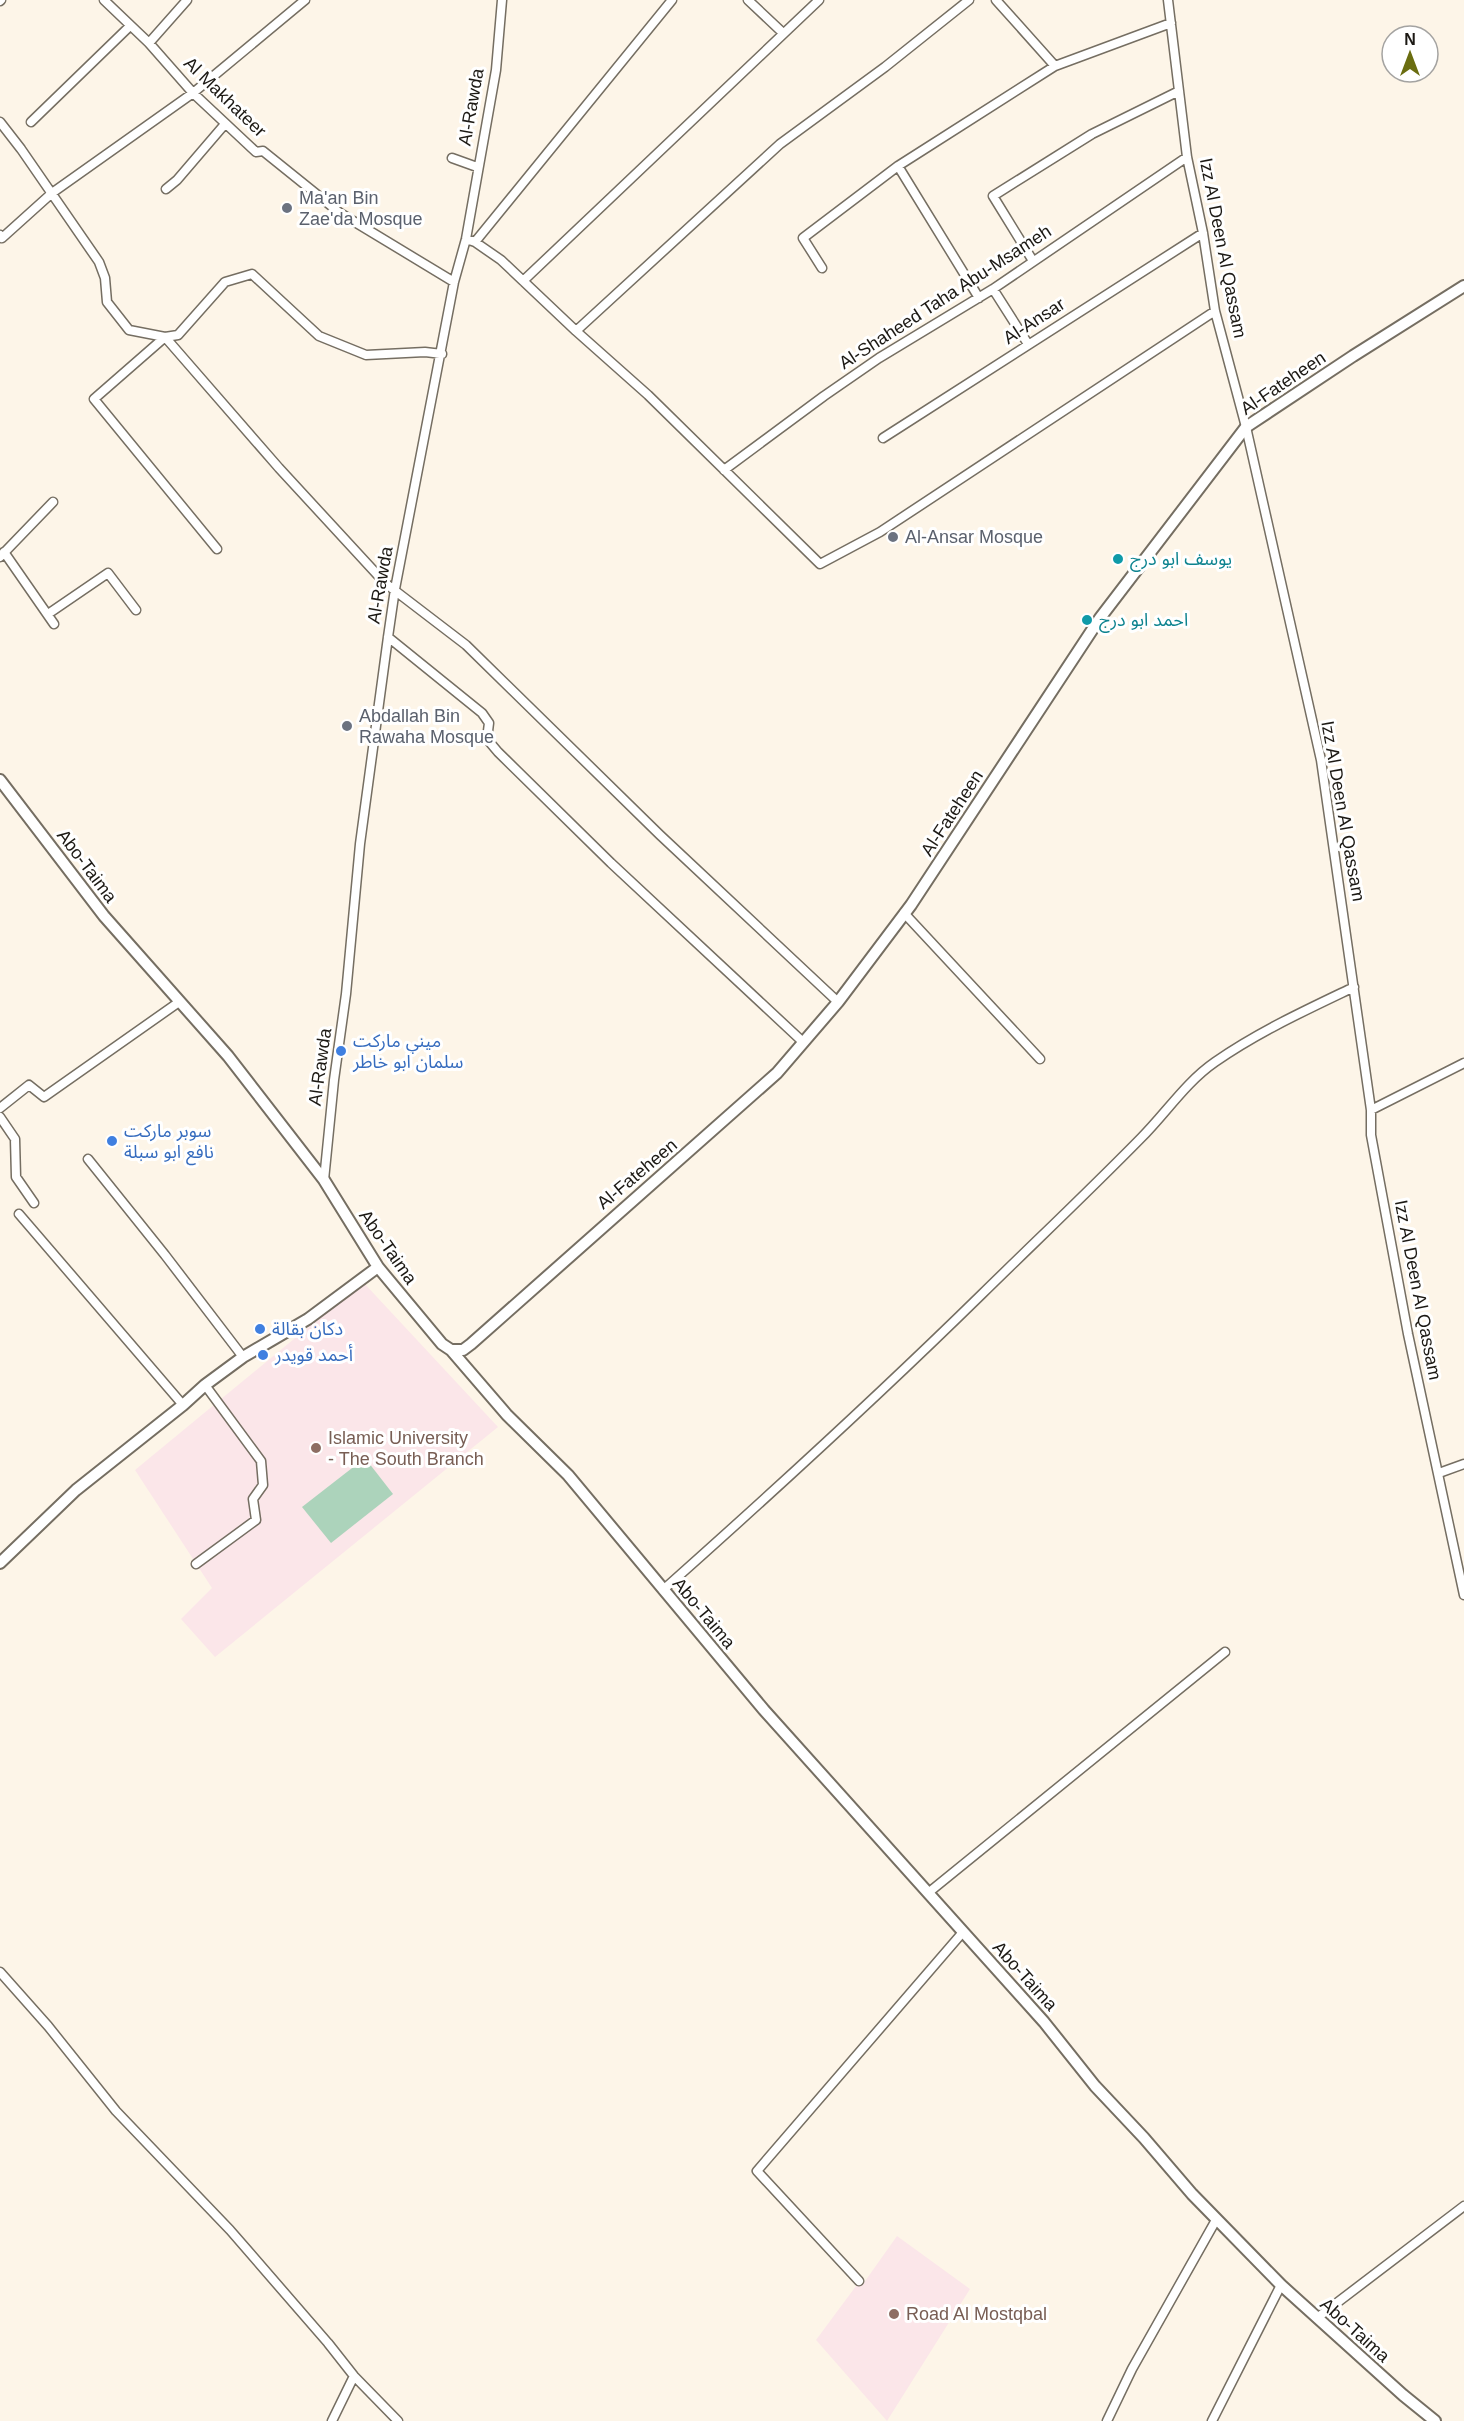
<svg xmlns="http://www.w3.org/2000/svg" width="1464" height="2421" viewBox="0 0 1464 2421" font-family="Helvetica,'Noto Sans Arabic',sans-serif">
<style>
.education{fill:#fbe6e9}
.green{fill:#acd3bb}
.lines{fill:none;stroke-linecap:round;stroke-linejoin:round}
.minor-casing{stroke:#756e62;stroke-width:11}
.tertiary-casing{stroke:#756e62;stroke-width:14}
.minor{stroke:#fff;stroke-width:8}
.tertiary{stroke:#fff;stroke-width:10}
.worship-dot{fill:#6b7280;stroke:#fff;stroke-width:2}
.culture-dot{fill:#0f9aa8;stroke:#fff;stroke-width:2}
.shop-dot{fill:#3f7fe0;stroke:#fff;stroke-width:2}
.education-dot{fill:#8d6e63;stroke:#fff;stroke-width:2}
.labels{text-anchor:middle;stroke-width:6;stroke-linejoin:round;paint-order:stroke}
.street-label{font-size:18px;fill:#1c1914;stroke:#fff}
.worship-label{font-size:18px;fill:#5b616d;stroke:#fff;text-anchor:start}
.culture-label{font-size:18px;fill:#0d838f;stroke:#fff;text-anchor:start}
.shop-label{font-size:18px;fill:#366cbe;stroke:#fff;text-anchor:start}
.education-label{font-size:18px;fill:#785e54;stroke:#fff;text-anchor:start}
</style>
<rect width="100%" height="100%" fill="#fdf5e8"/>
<!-- education -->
<path class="education" d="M363,1282L498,1427L215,1657L181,1619L212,1588L135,1470Z
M897,2236L970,2289L887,2421L816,2340L859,2282L863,2284Z"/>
<!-- green -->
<path class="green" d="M365,1458L393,1494L331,1543L302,1507Z"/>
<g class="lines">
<!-- minor casing -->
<g class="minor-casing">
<path id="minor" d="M104,0L149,43L193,93L256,152L263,151L340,213L454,282
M748,0L783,33
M996,0L1055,66L1171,23
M1168,0L1187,157L1203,233L1215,311L1246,427L1321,760L1371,1110V1135L1408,1334L1464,1595
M0,1L1,0
M149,43L187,0
M0,122L21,149L99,262L105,278L107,302L129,330L165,337L279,468L385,583L466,645L660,835L838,1002
M31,122L130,26
M452,158L477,167
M898,166L979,298
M166,189L177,180L225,124
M0,235L2,238L52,193L193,93L305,0
M466,239L475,242L501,260L576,331L648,395L820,564L880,532L1215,311
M475,242L672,0
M1033,261L993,196L1092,134L1179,91
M822,268L803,238L898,166L1055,66
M523,281L819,0
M993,289L1028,344
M576,331L780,144L885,67L969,0
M883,438L1203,233
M724,470L824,396L879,358L993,289L1187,157
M217,549L94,399L165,337L178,335L225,282L252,274L319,336L366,355L425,352L442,354
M4,552L54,624
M0,557L53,502
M48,614L108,573L136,610
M388,637L482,713L489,723L487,739L498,752L611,863L803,1042
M904,913L1040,1059
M0,1108L29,1085L44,1097L179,1002
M1371,1110L1464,1063
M0,1117L15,1139L16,1177L34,1203
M88,1159L165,1255L243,1357
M324,1180L334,1080L346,994L360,844L388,637L395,589L454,282L466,239L496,70L502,0
M19,1214L183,1405
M1439,1473L1464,1464
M196,1564L256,1520L253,1499L263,1485L261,1461L205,1385
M663,1590C772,1493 878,1396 982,1294C1035,1242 1089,1191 1141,1138C1166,1113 1186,1082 1215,1062C1258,1032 1306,1010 1354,987
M928,1893L1225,1652
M0,1972L48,2026L116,2111L230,2230L328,2343L354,2376L398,2421
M859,2281L757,2171L963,1932
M1317,2318L1464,2206
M332,2421L354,2376
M1107,2421L1132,2369L1216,2220
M1212,2421L1281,2285"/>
</g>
<!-- tertiary casing -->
<g class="tertiary-casing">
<path id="tertiary" d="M0,780L104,916L228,1056L324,1180L378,1267L442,1344L451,1350L507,1415L568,1475L764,1710L1044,2022L1095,2086L1144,2138L1192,2194L1281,2285L1403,2395L1435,2421
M451,1350H463L471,1344L777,1073L838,1002L911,905L1100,618L1246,427L1353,356L1464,286
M0,1563L76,1490L183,1405L205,1385L243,1357L308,1319L378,1267"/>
</g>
<!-- minor -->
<use href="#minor" class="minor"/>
<!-- tertiary -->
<use href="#tertiary" class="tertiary"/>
</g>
<!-- markers -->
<g class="worship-dot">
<circle cx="287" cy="208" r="6"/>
<circle cx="893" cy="537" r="6"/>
<circle cx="347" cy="726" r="6"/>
</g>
<g class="culture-dot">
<circle cx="1118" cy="559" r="6"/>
<circle cx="1087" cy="620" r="6"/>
</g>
<g class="shop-dot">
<circle cx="341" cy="1051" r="6"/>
<circle cx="112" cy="1141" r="6"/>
<circle cx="260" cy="1329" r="6"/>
<circle cx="263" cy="1355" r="6"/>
</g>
<g class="education-dot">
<circle cx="316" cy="1448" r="6"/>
<circle cx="894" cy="2314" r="6"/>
</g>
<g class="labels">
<!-- street labels -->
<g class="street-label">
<text transform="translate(225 97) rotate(44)" y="6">Al Makhateer</text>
<text transform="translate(471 107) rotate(-80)" y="6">Al-Rawda</text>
<text transform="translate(1223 248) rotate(79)" y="6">Izz Al Deen Al Qassam</text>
<text transform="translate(945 297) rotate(-33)" y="6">Al-Shaheed Taha Abu-Msameh</text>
<text transform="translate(1034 321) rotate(-33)" y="6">Al-Ansar</text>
<text transform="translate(1283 383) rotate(-34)" y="6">Al-Fateheen</text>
<text transform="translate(380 585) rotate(-80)" y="6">Al-Rawda</text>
<text transform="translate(1343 811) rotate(80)" y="6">Izz Al Deen Al Qassam</text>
<text transform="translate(952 813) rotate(-57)" y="6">Al-Fateheen</text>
<text transform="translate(87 866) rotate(53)" y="6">Abo-Taima</text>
<text transform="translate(320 1067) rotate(-82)" y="6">Al-Rawda</text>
<text transform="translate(637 1174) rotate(-40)" y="6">Al-Fateheen</text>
<text transform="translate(388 1247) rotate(55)" y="6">Abo-Taima</text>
<text transform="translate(1418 1290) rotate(79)" y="6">Izz Al Deen Al Qassam</text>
<text transform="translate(704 1613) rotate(50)" y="6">Abo-Taima</text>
<text transform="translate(1025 1976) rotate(48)" y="6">Abo-Taima</text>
<text transform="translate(1355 2330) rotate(42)" y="6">Abo-Taima</text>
</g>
<!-- worship labels -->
<g class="worship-label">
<text x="299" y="204">Ma'an Bin<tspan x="299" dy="21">Zae'da Mosque</tspan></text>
<text x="905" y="543">Al-Ansar Mosque</text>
<text x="359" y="722">Abdallah Bin<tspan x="359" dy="21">Rawaha Mosque</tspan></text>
</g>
<!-- culture labels -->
<g class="culture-label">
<text x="1130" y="565">يوسف ابو درج</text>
<text x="1099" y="626">احمد ابو درج</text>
</g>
<!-- shop labels -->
<g class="shop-label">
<text x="353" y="1047">ميني ماركت<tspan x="353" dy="21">سلمان ابو خاطر</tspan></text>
<text x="124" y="1137">سوبر ماركت<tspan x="124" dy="21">نافع ابو سبلة</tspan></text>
<text x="272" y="1335">دكان بقالة</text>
<text x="275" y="1361">أحمد قويدر</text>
</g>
<!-- education labels -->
<g class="education-label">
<text x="328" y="1444">Islamic University<tspan x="328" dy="21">- The South Branch</tspan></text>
<text x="906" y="2320">Road Al Mostqbal</text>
</g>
</g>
<!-- north arrow -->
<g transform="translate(1410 54)"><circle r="28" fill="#ffffff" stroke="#a4a3a1" stroke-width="1.5"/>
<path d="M0-4.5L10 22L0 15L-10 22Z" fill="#6a6d10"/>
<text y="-9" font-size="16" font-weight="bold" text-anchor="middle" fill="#1c1914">N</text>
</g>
</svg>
